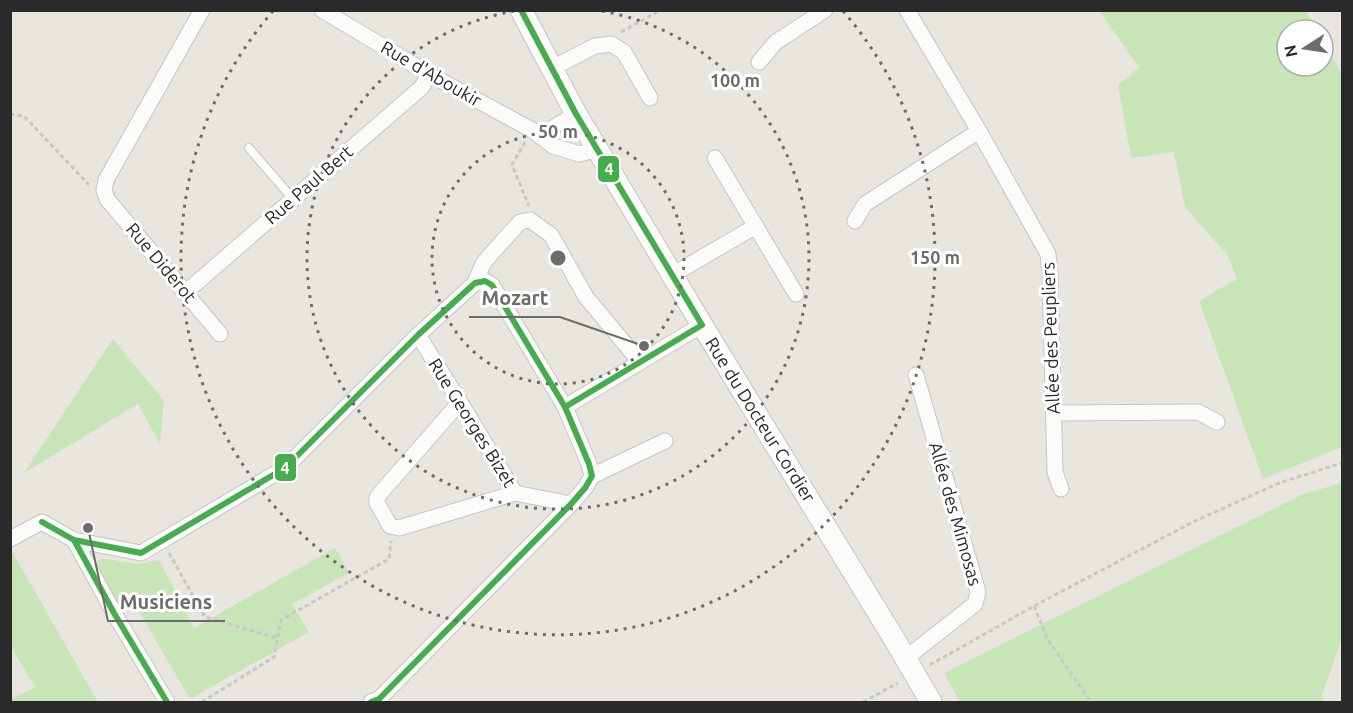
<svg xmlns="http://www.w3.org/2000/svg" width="1353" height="713" viewBox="0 0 1353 713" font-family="Ubuntu,sans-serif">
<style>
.green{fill:#c8e5b8}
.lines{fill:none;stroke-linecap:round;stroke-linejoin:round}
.lane-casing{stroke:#c6c5c6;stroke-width:10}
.street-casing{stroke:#c6c5c6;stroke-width:17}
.secondary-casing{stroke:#c6c5c6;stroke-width:23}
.path{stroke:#c8c8c7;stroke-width:3;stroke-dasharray:4.5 3;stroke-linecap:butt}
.lane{stroke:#fcfbfa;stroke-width:8}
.street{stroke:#fcfbfa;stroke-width:15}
.secondary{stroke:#fcfbfa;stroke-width:21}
.bus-1-casing{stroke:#fff;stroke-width:10}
.bus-1{stroke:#45ad4c;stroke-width:6}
.ring{fill:none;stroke:#6d6c6a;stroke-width:3;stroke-dasharray:3 6}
.labels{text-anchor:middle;stroke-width:6;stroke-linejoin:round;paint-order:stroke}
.street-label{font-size:18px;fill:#2a2a2a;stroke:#fff}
.centre{fill:#6d6c6a;stroke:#fff;stroke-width:3}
.ring-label{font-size:18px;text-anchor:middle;font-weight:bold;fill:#6d6c6a;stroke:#fff;stroke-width:6;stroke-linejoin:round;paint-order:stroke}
.leader{fill:none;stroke:#6d6c6a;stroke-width:2}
.callout-dot{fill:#6d6c6a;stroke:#fff;stroke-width:2}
.callout-label{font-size:20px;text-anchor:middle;font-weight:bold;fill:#6d6c6a;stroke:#fff;stroke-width:6;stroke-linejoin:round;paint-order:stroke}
.line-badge{stroke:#fff;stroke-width:2}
.badge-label{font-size:16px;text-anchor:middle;font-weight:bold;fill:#fff}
</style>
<rect width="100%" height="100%" fill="#e9e6e0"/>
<!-- green -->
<path class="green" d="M1099,11H1306L1318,30H1287V66H1323V40L1342,74V447L1263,479L1199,301L1237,279L1228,256L1185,207L1174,152L1131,158L1118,85L1139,67Z
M113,339L164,401L160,444L138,404L24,473Z
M1342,483V638L1322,695L1325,702H960L944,673L1303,494Z
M335,548L349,573L292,604L309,632L190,699L137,608L119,609L95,566L101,558L137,564L159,560L194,628Z
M13,553L98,702H11V699L35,687L11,647L10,555Z"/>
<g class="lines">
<!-- lane casing -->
<g class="lane-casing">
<path id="lane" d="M249,148L293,199"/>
</g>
<!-- street casing -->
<g class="street-casing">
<path id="street" d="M202,10L106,180L104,190L107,199L220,334
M322,10L429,74L532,130L553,146L579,154L587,152L596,147
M907,10L979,131L1048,254L1050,273L1055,472L1061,489
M759,62L776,42L825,10
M552,68L595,46L611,44L624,52L650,98
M540,136L576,114
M715,158L796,294
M855,221L865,204L979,131
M672,275L756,226
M475,283L485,281L492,285L565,407L589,464L592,476
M186,292L422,87L429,74
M418,335L460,402L515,493L571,504
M460,402L377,497V503L390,526L399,528L515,493
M565,407L702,325
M1054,413L1198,412L1217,422
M592,476L665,441
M10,539L42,522L74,540L141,553L285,468L418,335L475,283L483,264L491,254L520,222L530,220L551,235L586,297L640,362
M74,540L114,613L167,702
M906,658L975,604L978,592L916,375
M371,702L379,699L571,504L585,488L592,476"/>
</g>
<!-- secondary casing -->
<g class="secondary-casing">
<path id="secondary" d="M521,10L576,114L596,147L702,325L893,637L931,702"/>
</g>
<!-- path -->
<path class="path" d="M621,32L661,10
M10,114L24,116L89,185
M525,142L512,165L529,206
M169,553L205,617L277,638
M1034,606L1048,640L1091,702
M930,665L1034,606L1195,521L1279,483L1342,463
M202,702L274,657L281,620L389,559L391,541
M863,702L898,683"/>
<!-- lane -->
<use href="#lane" class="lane"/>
<!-- street -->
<use href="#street" class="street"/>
<!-- secondary -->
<use href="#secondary" class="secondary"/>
<!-- bus-1 casing -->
<g class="bus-1-casing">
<path id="bus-1" d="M521,10L576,114L702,325
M565,407L702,325
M42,522L74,540L141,553L285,468L418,335L475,283L485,281L492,285L565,407L589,464L592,476L585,488L571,504L379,699L371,702
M74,540L114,613L167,702"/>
</g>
<!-- bus-1 -->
<use href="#bus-1" class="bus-1"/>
</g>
<!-- distance rings -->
<g class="ring">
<circle cx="558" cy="258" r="126"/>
<path d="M602 11A251 251 0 1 1 514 11"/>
<path d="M843 11A377 377 0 1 1 273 11"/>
</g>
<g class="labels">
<!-- street labels -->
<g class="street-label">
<text transform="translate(431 74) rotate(30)" y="6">Rue d'Aboukir</text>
<text transform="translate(309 185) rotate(-41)" y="6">Rue Paul Bert</text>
<text transform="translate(161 263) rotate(50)" y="6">Rue Diderot</text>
<text transform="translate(1051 338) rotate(-92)" y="6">Allée des Peupliers</text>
<text transform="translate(760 420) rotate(58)" y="6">Rue du Docteur Cordier</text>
<text transform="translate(472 423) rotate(58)" y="6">Rue Georges Bizet</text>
<text transform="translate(955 514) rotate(74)" y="6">Allée des Mimosas</text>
</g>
</g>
<circle cx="558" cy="258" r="9" class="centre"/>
<g class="ring-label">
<text x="735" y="87">100 m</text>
<text x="558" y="138">50 m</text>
<text x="935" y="264">150 m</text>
</g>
<!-- callouts -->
<path class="leader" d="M644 346L560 317H469M88 528L108 621H225"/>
<g class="callout-dot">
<circle cx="644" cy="346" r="6"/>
<circle cx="88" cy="528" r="6"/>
</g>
<g class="callout-label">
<text x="515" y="305">Mozart</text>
<text x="166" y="609">Musiciens</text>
</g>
<g class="line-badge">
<rect x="597" y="155" width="23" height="28" rx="6" fill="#45ad4c"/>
<rect x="274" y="453" width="23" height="29" rx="6" fill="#45ad4c"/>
</g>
<g class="badge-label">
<text x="609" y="175">4</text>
<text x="285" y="474">4</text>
</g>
<!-- border -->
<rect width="1353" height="713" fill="none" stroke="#2a2a2a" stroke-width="24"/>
<!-- north arrow -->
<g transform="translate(1305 48) rotate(258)"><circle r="28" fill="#ffffff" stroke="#aaaaaa" stroke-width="1.5"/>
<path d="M0-4.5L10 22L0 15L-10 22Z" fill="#6d6c6a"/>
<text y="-9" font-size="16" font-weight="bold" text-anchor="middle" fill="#2a2a2a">N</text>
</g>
</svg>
